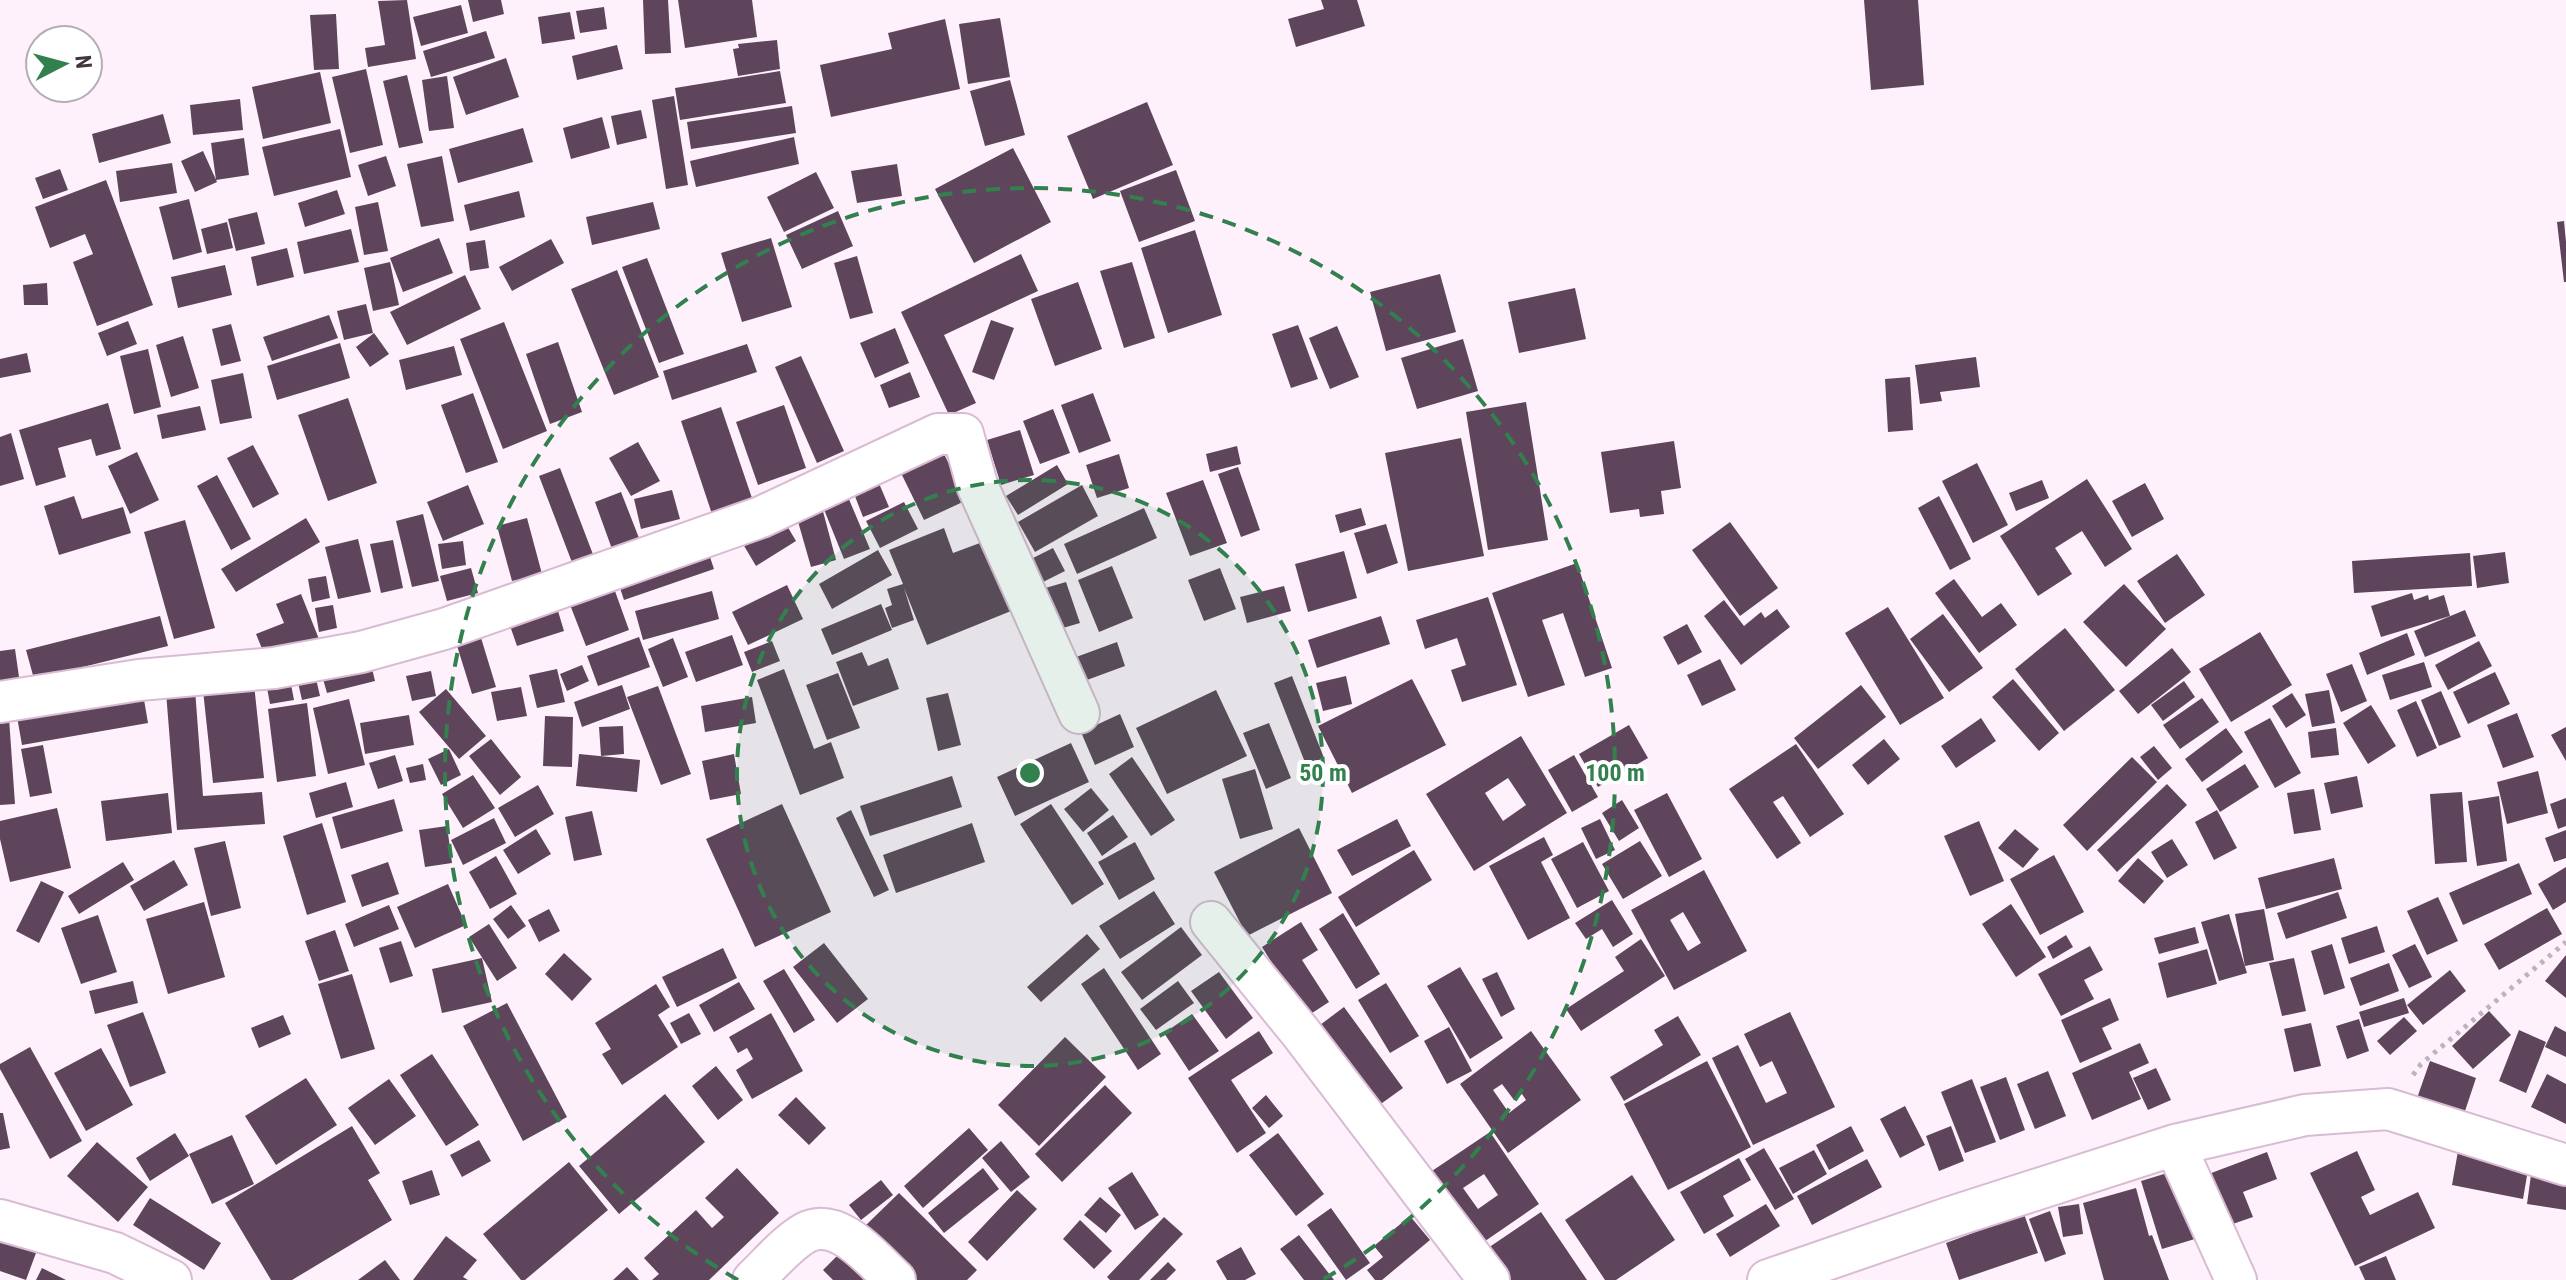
<svg xmlns="http://www.w3.org/2000/svg" width="2566" height="1280" viewBox="0 0 2566 1280" font-family="'Roboto Condensed',sans-serif">
<style>
.building{fill:#5e455b;fill-rule:evenodd}
.lines{fill:none;stroke-linecap:round;stroke-linejoin:round}
.minor-casing{stroke:#d9bbd4;stroke-width:44}
.path{stroke:#bfb2bd;stroke-width:5;stroke-dasharray:4 6;stroke-linecap:butt}
.minor{stroke:#fff;stroke-width:40}
.ring{fill:none;stroke:#33804f;stroke-width:4;stroke-dasharray:14 10}
.centre{fill:#33804f;stroke:#fff;stroke-width:4}
.ring-label{font-size:24px;text-anchor:middle;font-weight:bold;fill:#33804f;stroke:#fff;stroke-width:8;stroke-linejoin:round;paint-order:stroke}
</style>
<rect width="100%" height="100%" fill="#fef1fc"/>
<!-- building -->
<path class="building" d="M407,0L416,59L368,67L365,48L385,45L378,1Z
M468,0H501L504,14L473,22Z
M643,0H668L671,53L645,54Z
M678,0H752L757,37L685,48Z
M1321,0H1357L1365,26L1296,47L1288,19L1324,9Z
M1864,0H1918L1924,85L1871,90Z
M461,5L468,33L421,46L413,17Z
M604,7L607,29L580,33L576,11Z
M570,12L575,39L542,44L538,17Z
M336,14L339,69L314,70L310,15Z
M1000,18L1010,77L968,84L959,24Z
M945,19L960,89L831,117L820,65L892,49L888,33Z
M486,31L495,58L431,77L423,51Z
M777,40L780,69L738,76L733,49L739,48L738,44Z
M617,45L623,69L577,80L572,56Z
M506,58L519,97L466,115L453,77Z
M366,69L383,145L350,153L332,77Z
M780,71L786,103L680,120L675,88Z
M320,72L331,123L263,139L252,87Z
M407,75L423,143L399,148L383,81Z
M447,76L454,128L429,131L422,80Z
M1010,80L1025,135L985,146L970,91Z
M674,96L688,185L666,189L652,100Z
M240,99L243,130L193,135L190,105Z
M1147,102L1173,165L1093,199L1067,136Z
M792,106L796,133L691,149L687,122Z
M641,110L647,138L617,145L611,116Z
M163,114L171,143L99,163L92,134Z
M602,117L610,148L571,159L563,128Z
M523,128L533,162L458,183L449,149Z
M340,129L351,177L274,196L262,147Z
M794,137L799,164L696,187L690,161Z
M244,138L249,175L216,180L211,143Z
M1013,148L1051,222L974,263L935,189Z
M203,151L217,182L195,192L181,161Z
M386,156L396,186L368,196L358,165Z
M442,156L454,221L421,227L407,164Z
M172,163L177,193L120,202L116,171Z
M897,164L902,196L857,203L851,171Z
M60,169L68,190L43,199L35,178Z
M1176,170L1195,221L1139,242L1120,191Z
M816,172L834,208L784,232L767,197Z
M106,180L153,305L97,326L73,262L93,254L85,234L50,248L35,207Z
M337,190L345,214L305,227L298,203Z
M519,191L525,217L470,231L464,205Z
M189,199L202,252L173,260L159,207Z
M378,202L388,251L364,255L355,207Z
M653,202L660,229L592,245L586,217Z
M838,211L853,246L802,269L786,235Z
M257,212L265,244L236,251L228,219Z
M2564,221L2566,242V282H2564L2557,222Z
M227,222L233,248L207,254L201,229Z
M351,229L359,262L304,274L297,242Z
M1195,230L1222,315L1168,333L1141,248Z
M439,238L453,273L403,292L390,258Z
M771,238L792,307L742,322L721,253Z
M551,239L564,263L512,291L499,267Z
M485,240L489,268L470,271L466,243Z
M287,248L294,277L257,286L251,257Z
M1021,254L1038,291L944,335L976,403L949,415L901,312Z
M857,256L873,313L850,319L834,263Z
M647,258L684,354L659,363L622,267Z
M390,262L399,305L373,311L364,268Z
M1132,262L1155,338L1124,348L1100,271Z
M225,265L232,295L178,308L171,277Z
M617,270L659,377L614,395L571,289Z
M1440,274L1456,332L1386,351L1370,292Z
M465,275L481,309L407,345L390,312Z
M1078,282L1102,349L1055,366L1031,299Z
M47,283L48,305H24L23,285Z
M1575,288L1586,339L1519,353L1508,302Z
M366,304L373,333L344,340L337,311Z
M329,315L338,338L272,361L263,337Z
M991,320L1014,328L994,380L972,372Z
M128,321L137,344L107,356L98,333Z
M504,322L547,431L503,449L460,339Z
M231,324L241,361L221,366L212,329Z
M1298,325L1318,379L1291,388L1272,334Z
M1337,326L1359,377L1330,389L1309,338Z
M895,328L909,363L875,378L860,343Z
M374,333L389,354L370,367L356,347Z
M183,336L199,388L171,397L156,345Z
M1463,339L1478,391L1417,409L1401,358Z
M558,342L582,412L550,424L526,354Z
M340,343L350,378L277,400L267,366Z
M747,344L757,372L672,400L663,371Z
M454,346L462,375L406,390L399,360Z
M148,349L161,407L134,414L120,356Z
M27,353L31,372L0,378V359Z
M801,356L844,451L817,463L775,367Z
M1976,357L1980,387L1940,392L1942,401L1920,404L1915,365Z
M910,372L920,397L889,408L880,385Z
M243,373L252,418L220,424L211,380Z
M1910,377L1913,430L1888,432L1885,379Z
M473,393L498,462L466,473L441,405Z
M1093,393L1111,441L1079,453L1061,405Z
M348,398L377,483L328,501L298,415Z
M1526,402L1548,540L1488,550L1466,412Z
M108,403L121,449L96,456L91,439L58,448L66,477L36,486L19,430Z
M784,405L806,468L758,485L736,422Z
M200,406L206,430L162,439L157,415Z
M721,407L754,504L713,517L681,421Z
M1053,409L1070,453L1040,464L1023,421Z
M1020,430L1034,475L1001,485L987,440Z
M11,433L24,479L0,486V437Z
M1461,438L1484,556L1408,571L1385,453Z
M1674,441L1681,488L1661,491L1664,514L1640,517L1639,509L1610,513L1601,452Z
M638,442L660,481L631,496L609,458Z
M253,445L279,494L253,508L227,458Z
M1237,446L1241,464L1210,472L1206,454Z
M137,452L159,500L130,514L108,466Z
M943,452L967,500L924,520L901,473Z
M1119,454L1129,488L1097,498L1086,465Z
M1977,463L2008,525L1973,543L1942,481Z
M1057,465L1068,484L1018,515L1006,496Z
M1238,467L1260,530L1241,537L1218,474Z
M560,468L594,557L573,565L539,476Z
M217,475L251,539L231,550L197,486Z
M2087,479L2132,549L2105,567L2082,531L2055,548L2072,574L2038,596L2000,536Z
M1203,480L1227,543L1190,556L1166,493Z
M2042,480L2049,498L2016,511L2009,493Z
M878,481L889,507L863,517L853,491Z
M2145,483L2164,519L2132,537L2112,501Z
M468,485L484,524L443,541L427,502Z
M1082,485L1098,516L1035,552L1018,522Z
M672,490L680,519L641,529L634,499Z
M621,492L639,538L612,549L595,502Z
M74,496L82,519L123,507L131,533L59,555L44,506Z
M1939,496L1971,559L1950,570L1918,508Z
M848,497L870,549L844,559L823,507Z
M904,502L918,529L880,548L866,521Z
M821,504L836,560L811,567L795,511Z
M1144,508L1157,538L1077,574L1064,544Z
M1361,508L1366,525L1340,533L1335,515Z
M423,514L439,581L412,587L396,521Z
M780,514L796,541L756,566L740,539Z
M306,518L320,542L236,592L221,569Z
M527,518L542,574L512,581L497,526Z
M185,520L215,628L174,639L144,532Z
M1730,522L1778,588L1740,616L1692,550Z
M1386,524L1398,563L1367,574L1354,533Z
M944,528L953,553L988,540L1016,609L927,645L904,588L914,620L892,628L885,608L892,605L887,589L903,584L889,550Z
M358,539L371,592L338,599L325,547Z
M393,540L403,588L381,593L370,544Z
M463,541L466,565L442,569L438,544Z
M707,548L714,569L624,600L617,579Z
M1053,548L1065,571L1039,584L1027,561Z
M878,550L892,575L832,609L819,584Z
M1344,551L1357,598L1308,612L1295,564Z
M2505,552L2509,583L2477,588L2473,556Z
M2470,553L2472,586L2354,593L2352,561Z
M2177,554L2205,595L2165,623L2137,581Z
M1577,563L1612,668L1585,677L1563,613L1542,620L1565,685L1528,697L1492,593Z
M1112,566L1133,618L1099,632L1078,580Z
M471,568L478,593L447,601L440,576Z
M1220,568L1236,609L1204,621L1188,580Z
M326,576L330,598L312,602L308,579Z
M1954,579L1982,617L2001,603L2017,625L1979,653L1935,593Z
M611,580L629,630L586,646L567,597Z
M1066,582L1080,623L1056,630L1042,589Z
M2124,584L2166,629L2126,667L2083,622Z
M787,585L803,619L748,645L732,612Z
M1284,586L1291,611L1247,623L1240,597Z
M712,591L719,619L643,640L635,611Z
M2412,593L2414,600L2428,595L2429,600L2444,595L2450,616L2381,637L2371,606Z
M301,594L319,639L267,661L256,634L284,623L276,604Z
M1488,597L1517,685L1462,702L1451,670L1466,665L1457,638L1425,649L1416,620Z
M1724,600L1744,626L1761,612L1765,618L1777,609L1790,627L1741,665L1704,616Z
M555,601L564,631L517,646L507,617Z
M881,604L892,630L832,655L821,629Z
M333,605L337,628L319,632L315,608Z
M1888,607L1944,698L1900,725L1845,633Z
M2465,610L2476,636L2425,657L2414,631Z
M1943,614L1983,668L1949,692L1910,639Z
M160,616L168,646L34,679L26,650Z
M1381,616L1390,644L1317,668L1308,640Z
M1687,624L1702,652L1678,665L1663,637Z
M478,628L496,687L472,694L454,636Z
M2065,628L2115,690L2064,731L2015,669Z
M2260,632L2292,685L2231,722L2199,669Z
M2407,633L2415,655L2367,675L2359,653Z
M732,635L743,665L696,682L685,652Z
M639,637L650,667L598,686L587,656Z
M673,638L688,677L663,687L648,649Z
M772,641L780,661L752,672L744,652Z
M2479,641L2492,666L2448,690L2435,665Z
M1117,642L1125,666L1076,684L1068,660Z
M2172,648L2191,672L2138,714L2119,691Z
M15,649L21,691L0,694V651Z
M368,652L375,681L327,693L319,665Z
M862,652L868,666L888,658L899,689L853,706L836,662Z
M1720,659L1736,690L1702,706L1687,675Z
M2424,662L2432,687L2390,700L2382,675Z
M2352,664L2367,701L2341,712L2326,674Z
M582,665L589,681L567,691L560,674Z
M557,669L565,702L537,708L529,675Z
M784,669L814,749L831,742L844,778L800,795L757,680Z
M314,670L320,696L302,700L296,674Z
M431,671L436,696L412,701L406,676Z
M2495,672L2510,704L2468,724L2453,692Z
M838,673L860,728L827,740L806,685Z
M289,674L294,700L270,704L265,677Z
M253,675L264,778L213,783L202,681Z
M1292,676L1324,758L1306,765L1274,683Z
M1346,676L1352,704L1323,711L1316,683Z
M1412,679L1446,745L1352,793L1318,726Z
M2013,679L2059,733L2039,751L1992,697Z
M2184,681L2195,697L2163,721L2151,705Z
M622,685L630,709L582,727L574,702Z
M1861,685L1886,717L1818,769L1794,738Z
M658,686L691,774L661,785L627,697Z
M521,687L527,716L497,721L491,692Z
M142,688L148,723L22,745L16,711Z
M195,689L203,796L262,792L265,824L177,830L166,692Z
M446,689L486,736L459,759L419,712Z
M1216,690L1247,756L1167,794L1136,728Z
M2329,690L2335,723L2312,727L2305,694Z
M2441,691L2461,737L2439,746L2421,700Z
M948,693L961,745L938,751L926,698Z
M2292,693L2306,715L2286,728L2272,706Z
M752,697L756,723L705,732L701,706Z
M2202,698L2219,722L2180,749L2163,725Z
M349,699L365,765L328,774L313,708Z
M2416,701L2437,748L2417,757L2397,710Z
M307,703L316,776L277,782L268,709Z
M2371,705L2396,746L2368,764L2343,723Z
M2517,713L2534,757L2503,768L2487,725Z
M1120,714L1134,747L1095,765L1081,732Z
M409,715L414,745L365,754L360,723Z
M545,716L573,717L572,767L543,766Z
M0,718H9L15,804L0,805Z
M1981,718L1996,741L1956,768L1941,746Z
M2270,718L2301,773L2275,788L2244,732Z
M1269,723L1291,778L1266,789L1243,733Z
M1629,725L1648,758L1598,787L1579,754Z
M623,726L624,754L601,756L599,727Z
M2566,727V761L2551,735Z
M2226,728L2243,752L2202,782L2185,759Z
M2336,728L2339,755L2311,758L2308,732Z
M1521,736L1567,813L1474,871L1426,794ZM1508,778L1526,805L1503,821L1485,793Z
M491,739L521,777L500,795L469,756Z
M1884,739L1900,759L1868,785L1852,765Z
M1071,743L1089,782L1015,816L997,777Z
M1796,744L1844,814L1810,837L1783,796L1773,802L1801,843L1777,859L1729,789Z
M43,745L52,793L30,797L21,749Z
M2154,746L2172,768L2158,780L2140,757Z
M449,749L461,775L441,785L428,759Z
M579,754L640,760L637,792L576,786Z
M734,754L741,794L710,800L702,761Z
M395,755L403,781L378,789L369,763Z
M1574,755L1598,797L1572,812L1548,770Z
M1132,757L1175,820L1151,836L1109,774Z
M2132,757L2157,782L2087,851L2063,825Z
M423,764L426,780L410,783L406,768Z
M2245,764L2259,787L2220,812L2206,789Z
M1255,769L1273,829L1240,839L1222,779Z
M2538,771L2548,813L2507,824L2497,782Z
M473,775L495,808L463,828L442,794Z
M952,776L962,807L870,836L860,806Z
M2357,776L2363,807L2331,814L2324,783Z
M346,782L353,807L316,818L309,793Z
M2167,784L2187,805L2117,872L2097,850Z
M538,785L554,814L515,837L498,808Z
M1091,788L1109,810L1083,832L1064,809Z
M2314,789L2321,830L2294,834L2287,793Z
M2462,792L2467,862L2435,864L2430,794Z
M168,793L172,833L106,841L101,801Z
M1667,793L1702,859L1669,877L1634,810Z
M2499,796L2507,861L2477,866L2468,801Z
M2566,798V826L2558,829L2550,804Z
M394,799L403,831L341,849L332,817Z
M1622,800L1639,828L1619,841L1602,813Z
M782,804L831,912L755,947L706,839Z
M1051,804L1104,884L1072,905L1020,824Z
M57,808L71,868L10,882L0,839V821Z
M851,810L889,890L874,897L836,818Z
M2217,810L2237,848L2214,860L2195,822Z
M592,811L602,855L574,861L565,817Z
M1113,815L1128,837L1102,856L1087,833Z
M494,818L506,843L463,865L451,840Z
M1397,819L1411,846L1352,876L1337,850Z
M1600,819L1615,850L1596,859L1581,828Z
M1979,821L2004,881L1970,896L1944,836Z
M322,823L346,902L307,915L283,836Z
M972,823L985,862L896,893L883,855Z
M447,826L452,863L425,867L419,830Z
M1299,828L1332,893L1247,936L1214,872Z
M536,829L551,854L518,874L503,850Z
M2015,829L2039,849L2023,868L1998,848Z
M2566,830V858L2554,862L2545,838Z
M1544,837L1553,855L1541,862L1570,918L1528,940L1489,866Z
M2172,839L2188,865L2167,878L2151,852Z
M225,841L241,908L211,916L194,848Z
M1640,841L1662,876L1623,899L1602,864Z
M1135,842L1155,879L1119,900L1098,862Z
M1583,842L1609,891L1577,908L1551,859Z
M1414,850L1432,880L1356,927L1338,897Z
M2054,855L2084,912L2040,935L2010,879Z
M496,856L517,894L490,909L469,872Z
M2138,858L2164,881L2144,904L2118,881Z
M2334,858L2342,889L2266,909L2258,878Z
M174,860L188,885L144,911L130,886Z
M123,862L134,880L79,914L68,896Z
M388,862L399,894L362,907L351,875Z
M2519,863L2532,894L2463,925L2449,893Z
M2566,867V902L2553,910L2538,884Z
M1704,870L1747,951L1674,990L1631,910ZM1683,912L1701,943L1688,951L1670,920Z
M41,881L64,892L39,943L16,931Z
M448,884L466,925L415,948L397,907Z
M1154,891L1175,924L1120,959L1099,926Z
M2338,892L2347,918L2286,939L2277,913Z
M2438,897L2458,941L2427,955L2407,911Z
M1612,900L1633,934L1613,947L1602,929L1586,939L1575,923Z
M204,902L225,977L168,994L146,919Z
M2011,904L2046,957L2016,977L1982,924Z
M389,905L399,929L354,947L345,924Z
M511,905L526,926L508,939L493,919Z
M2547,908L2562,934L2499,970L2484,944Z
M549,909L560,931L539,942L528,920Z
M2264,909L2274,960L2245,966L2235,914Z
M1343,913L1380,974L1356,989L1319,929Z
M2229,914L2247,973L2219,981L2201,922Z
M98,915L117,972L81,984L61,928Z
M1301,922L1318,950L1302,960L1329,1002L1306,1017L1262,947Z
M489,924L517,968L497,981L469,937Z
M2377,926L2385,952L2349,964L2341,938Z
M1181,927L1202,955L1142,1000L1121,972Z
M2195,927L2199,943L2159,954L2154,938Z
M335,930L349,971L319,981L305,941Z
M1087,934L1100,949L1041,1002L1027,987Z
M2066,935L2073,947L2053,959L2047,947Z
M1641,939L1665,976L1581,1031L1566,1009L1624,971L1615,957Z
M401,941L413,976L390,983L379,948Z
M824,943L868,999L837,1023L793,967Z
M2332,944L2345,988L2324,995L2311,951Z
M2415,944L2432,977L2409,988L2392,955Z
M2090,946L2103,970L2084,980L2094,999L2061,1016L2038,974Z
M723,948L737,978L677,1007L662,977Z
M2207,949L2217,984L2167,998L2158,963Z
M564,953L592,979L572,1001L545,974Z
M2566,955V998L2545,981Z
M482,958L492,1002L442,1013L432,969Z
M2294,958L2306,1011L2282,1016L2269,963Z
M2389,963L2399,991L2360,1006L2350,978Z
M1460,967L1503,1038L1470,1059L1427,986Z
M1104,968L1161,1054L1138,1070L1081,984Z
M784,969L815,1020L794,1033L763,981Z
M2450,970L2466,991L2423,1025L2407,1005Z
M1219,972L1253,1018L1226,1039L1191,991Z
M1497,972L1515,1009L1501,1017L1482,979Z
M352,974L375,1049L341,1059L318,984Z
M133,981L138,1003L95,1014L89,991Z
M1178,981L1194,1003L1156,1030L1140,1009Z
M739,982L755,1009L714,1032L699,1005Z
M1386,983L1419,1036L1390,1053L1358,1000Z
M656,984L670,1007L658,1015L678,1047L622,1085L602,1054L611,1049L595,1023Z
M2110,998L2119,1020L2102,1028L2112,1049L2080,1063L2061,1020Z
M2404,998L2409,1013L2364,1027L2359,1012Z
M507,1003L567,1117L523,1141L463,1026Z
M1344,1007L1403,1088L1371,1111L1312,1031Z
M2489,1011L2511,1035L2473,1069L2452,1046Z
M143,1012L166,1073L130,1087L107,1025Z
M1790,1012L1835,1107L1753,1145L1712,1058L1738,1045L1766,1103L1787,1093L1772,1061L1760,1067L1744,1034Z
M689,1013L701,1034L681,1044L670,1023Z
M771,1013L803,1071L752,1099L736,1070L753,1059L747,1048L738,1053L729,1037Z
M1192,1014L1219,1051L1189,1071L1164,1033Z
M283,1015L291,1034L259,1048L251,1028Z
M1678,1016L1701,1055L1624,1101L1610,1077L1663,1045L1654,1030Z
M2404,1017L2417,1031L2390,1055L2377,1041Z
M2359,1019L2369,1051L2347,1059L2336,1026Z
M2311,1023L2321,1066L2294,1072L2284,1029Z
M2555,1026L2566,1032V1057L2545,1047Z
M1449,1027L1472,1071L1447,1084L1424,1041Z
M2519,1030L2546,1042L2526,1093L2499,1081Z
M1259,1031L1273,1053L1231,1080L1266,1133L1237,1153L1188,1078Z
M1531,1031L1581,1100L1508,1153L1460,1084ZM1502,1084L1514,1100L1522,1094L1526,1100L1509,1113L1493,1090Z
M1065,1037L1106,1077L1039,1146L998,1105Z
M2140,1043L2149,1063L2129,1072L2141,1099L2092,1120L2072,1073Z
M30,1047L82,1141L50,1159L0,1069V1064Z
M101,1048L133,1105L86,1131L54,1073Z
M432,1054L479,1125L446,1146L400,1075Z
M1707,1061L1751,1147L1668,1190L1624,1104Z
M2430,1061L2476,1078L2463,1117L2416,1101Z
M716,1066L743,1100L718,1120L692,1086Z
M2156,1068L2171,1100L2148,1110L2133,1078Z
M2048,1071L2066,1116L2035,1129L2017,1084Z
M2547,1074L2566,1084V1124L2531,1107Z
M2006,1077L2025,1130L2000,1140L1980,1087Z
M306,1078L337,1125L276,1165L245,1116Z
M389,1079L416,1116L375,1145L348,1108Z
M1972,1079L1996,1142L1965,1153L1941,1092Z
M1105,1085L1132,1113L1062,1182L1035,1154Z
M665,1094L705,1142L619,1214L579,1166Z
M1266,1095L1283,1116L1269,1128L1252,1108Z
M796,1097L826,1128L809,1145L778,1115Z
M1905,1106L1925,1145L1900,1158L1880,1119Z
M0,1113H3L10,1148L0,1150Z
M352,1126L380,1173L368,1180L392,1220L292,1280H271L225,1203Z
M1851,1126L1864,1151L1829,1170L1816,1145Z
M1951,1126L1964,1161L1939,1171L1926,1136Z
M969,1128L988,1150L923,1208L904,1186Z
M1490,1132L1539,1204L1472,1250L1423,1177ZM1484,1174L1498,1195L1478,1209L1463,1188Z
M175,1133L189,1156L150,1181L136,1158Z
M1278,1133L1324,1194L1296,1216L1249,1155Z
M232,1135L254,1184L212,1204L189,1154Z
M479,1140L491,1161L462,1177L450,1155Z
M1001,1141L1030,1177L1011,1192L982,1158Z
M97,1142L148,1187L118,1222L67,1176Z
M1764,1148L1794,1199L1775,1210L1745,1159Z
M1814,1150L1827,1174L1793,1194L1779,1168Z
M2357,1151L2375,1190L2361,1197L2370,1215L2418,1192L2435,1228L2355,1266L2310,1173Z
M2458,1151L2529,1164L2523,1199L2452,1185Z
M2267,1152L2277,1179L2243,1192L2253,1217L2224,1227L2206,1175Z
M1739,1158L1751,1180L1723,1196L1734,1216L1704,1234L1680,1192Z
M1867,1159L1882,1187L1812,1225L1797,1196Z
M569,1162L608,1210L525,1280H521L483,1234Z
M737,1168L779,1213L709,1280H652L659,1274L644,1258L696,1210L712,1228L724,1217L705,1198Z
M983,1168L999,1189L944,1233L928,1213Z
M432,1170L440,1195L410,1205L402,1181Z
M2177,1170L2198,1238L2162,1249L2141,1181Z
M1132,1172L1159,1215L1135,1230L1108,1188Z
M1632,1175L1675,1240L1616,1280H1605L1565,1220Z
M2531,1175L2566,1180V1210L2527,1204Z
M881,1180L893,1195L861,1220L849,1205Z
M2136,1188L2149,1236L2152,1235L2169,1280H2104L2083,1203Z
M1017,1190L1037,1209L987,1261L968,1242Z
M899,1193L977,1270L967,1280H917L864,1227Z
M1100,1197L1121,1215L1106,1233L1084,1215Z
M150,1198L221,1243L204,1270L133,1225Z
M1766,1204L1780,1226L1730,1257L1716,1234Z
M2079,1204L2083,1234L2063,1237L2058,1207Z
M1331,1208L1370,1263L1346,1280L1307,1225Z
M2050,1211L2066,1254L2045,1262L2029,1219Z
M1541,1212L1587,1280H1505L1485,1250Z
M2024,1214L2038,1253L1959,1280L1946,1243Z
M1410,1216L1430,1240L1382,1280H1375L1367,1270L1383,1257L1374,1246Z
M1164,1217L1183,1234L1139,1280H1110L1107,1277Z
M1080,1220L1112,1251L1094,1269L1063,1239Z
M1299,1235L1334,1280H1304L1280,1249Z
M446,1236L477,1260L463,1277L468,1280H413Z
M0,1240L36,1253L26,1280L0,1271Z
M1241,1247L1256,1274L1245,1280H1227L1216,1261Z
M841,1252L868,1280H833L823,1270Z
M2386,1256L2396,1280H2365L2359,1267Z
M385,1260L400,1280H358Z
M1168,1262L1176,1270L1166,1280H1150Z
M627,1267L639,1280H613Z
M42,1268L66,1280H36Z"/>
<g class="lines">
<!-- minor casing -->
<g class="minor-casing">
<path id="minor" d="M0,702L139,680L274,668L361,652L444,629L761,517L938,434H963L977,485L1079,713
M1211,922L1301,1033L1489,1280
M2175,1145L2236,1280
M0,1220L115,1253L171,1280
M753,1280C769,1265 786,1244 805,1233C838,1215 873,1260 895,1280
M1768,1280L1948,1218L2175,1145L2305,1115L2388,1109L2566,1165"/>
</g>
<!-- path -->
<path class="path" d="M2413,1075L2421,1064L2566,942"/>
<!-- minor -->
<use href="#minor" class="minor"/>
</g>
<!-- distance rings -->
<circle cx="1030" cy="773" r="293" fill="#33804f" fill-opacity=".12"/>
<g class="ring">
<circle cx="1030" cy="773" r="293"/>
<path d="M738 1280A585 585 0 1 1 1322 1280"/>
</g>
<circle cx="1030" cy="773" r="12" class="centre"/>
<g class="ring-label">
<text x="1323" y="781">50 m</text>
<text x="1615" y="781">100 m</text>
</g>
<!-- north arrow -->
<g transform="translate(64 64) rotate(84)"><circle r="38" fill="#ffffff" stroke="#b3aeb2" stroke-width="2"/>
<path d="M0-6L14 30L0 20L-14 30Z" fill="#33804f"/>
<text y="-12" font-size="22" font-weight="bold" text-anchor="middle" fill="#41353f">N</text>
</g>
</svg>
